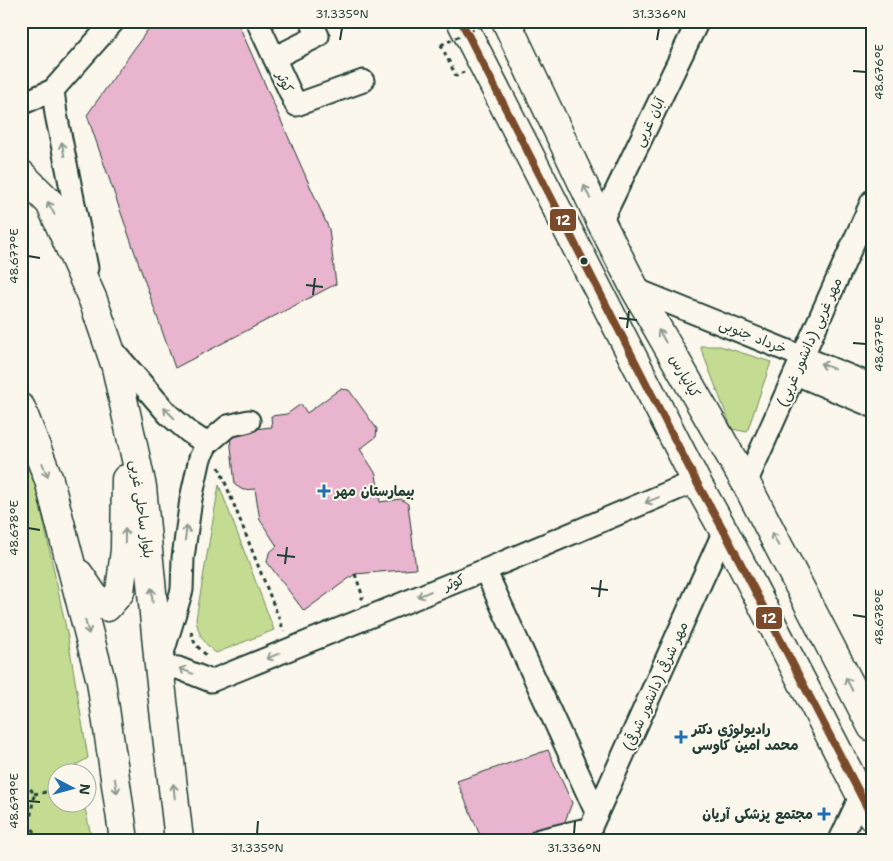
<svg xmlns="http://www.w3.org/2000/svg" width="893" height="861" viewBox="0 0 893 861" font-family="'Shantell Sans','Playpen Sans Arabic',sans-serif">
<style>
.green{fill:#c4dc92;stroke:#728c63}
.building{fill:#e9b4ce;stroke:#1f3d34}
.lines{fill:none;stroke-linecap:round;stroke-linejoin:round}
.minor-casing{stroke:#1f3d34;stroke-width:25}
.major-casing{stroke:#1f3d34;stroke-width:31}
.path{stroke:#1f3d34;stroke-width:3;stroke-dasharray:4 4;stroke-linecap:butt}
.minor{stroke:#fbf7ec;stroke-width:21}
.major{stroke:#fbf7ec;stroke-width:28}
.path-bridge{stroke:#1f3d34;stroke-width:3;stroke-dasharray:4 4;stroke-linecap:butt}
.bus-1-casing{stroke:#fbf7ec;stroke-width:11}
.bus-1{stroke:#7a4b2a;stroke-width:8}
.oneway{stroke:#8d9a90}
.ticks{fill:none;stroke:#1f3d34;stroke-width:2}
.bus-dot{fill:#1f3d34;stroke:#fbf7ec;stroke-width:2}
.poi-dot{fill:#1f6fb2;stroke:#fbf7ec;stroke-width:2}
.labels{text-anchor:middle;stroke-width:4;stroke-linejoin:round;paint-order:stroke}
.street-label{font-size:14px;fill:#1f3d34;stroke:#fbf7ec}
.poi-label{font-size:14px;font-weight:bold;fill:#1f3d34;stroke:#fbf7ec;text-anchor:start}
.line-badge{stroke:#fbf7ec;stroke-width:2}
.badge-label{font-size:14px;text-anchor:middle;font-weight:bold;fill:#fff}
.neatline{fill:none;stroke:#1f3d34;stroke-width:2}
.ticks-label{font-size:12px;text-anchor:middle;fill:#1f3d34}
</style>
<rect width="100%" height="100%" fill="#fbf7ec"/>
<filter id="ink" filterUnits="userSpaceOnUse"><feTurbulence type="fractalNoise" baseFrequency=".02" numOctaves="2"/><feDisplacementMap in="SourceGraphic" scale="10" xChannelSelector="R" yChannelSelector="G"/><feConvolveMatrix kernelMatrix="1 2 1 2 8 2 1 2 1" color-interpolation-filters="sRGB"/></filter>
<g filter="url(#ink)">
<!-- green -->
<path class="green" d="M700,346H720L771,362L747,432L732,429Z
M21,441L32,466L68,638L88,758L76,765L78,773L58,774V804H84L92,840H21Z
M219,485L274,630L216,653C204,644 198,634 196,619Z"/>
<!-- building -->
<path class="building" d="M154,21H237L329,229L336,284L175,368L87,115Z
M340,389L349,390L377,429L376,437L360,449L376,474L380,502L401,499L408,504L416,569L355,574L304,611L267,562L269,553L277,546L260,520L255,489L243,490L235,485L230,437L235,431L272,427L271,416L287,414L301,404L307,413Z
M548,750L572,803L562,829L509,840H482L457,781Z"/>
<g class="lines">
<!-- minor casing -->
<g class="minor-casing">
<path id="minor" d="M257,21L296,105L363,81
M274,58L318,36L311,21
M53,90L56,114L87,268
M21,104L53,90L114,21
M601,222L698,21
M635,289L872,385
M112,349L168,414L189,432L207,444
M796,374L872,406
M249,421L228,426L207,444L200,458L191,499L183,558L182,590L159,666L178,668L211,681L485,570L696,481
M746,483L872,201
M485,570L597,814
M540,840L591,828
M585,840L724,531
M840,840L861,795"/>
</g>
<!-- major casing -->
<g class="major-casing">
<path id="major" d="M461,21L696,481L724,531L872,817
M506,21L601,222L635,289L746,483L872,727
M21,174L50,203L93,300L116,367L142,487L159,666L179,840
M21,408L49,480L101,681L124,840
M79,574L96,599L107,607L120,592L125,550L126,479"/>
</g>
<!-- path -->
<path class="path" d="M441,45L456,76L464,72
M219,467L284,631
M355,574L363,597L361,599
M191,632L195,644L208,657
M21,776L34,794L31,814L27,823L21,825
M88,785L95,784
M34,794L58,790
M27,823L37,834L38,840"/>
<!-- minor -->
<use href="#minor" class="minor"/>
<!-- major -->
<use href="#major" class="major"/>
<!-- path-bridge -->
<path class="path-bridge" d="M441,45L491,21"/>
<!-- bus-1 casing -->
<g class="bus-1-casing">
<path id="bus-1" d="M461,21L696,481L724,531L872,817"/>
</g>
<!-- bus-1 -->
<use href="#bus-1" class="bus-1"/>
</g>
<!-- one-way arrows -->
<defs><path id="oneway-shaft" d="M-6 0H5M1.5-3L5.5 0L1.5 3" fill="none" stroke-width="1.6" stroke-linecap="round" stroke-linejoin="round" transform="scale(1.25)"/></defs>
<g class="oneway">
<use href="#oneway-shaft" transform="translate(63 149) rotate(-101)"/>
<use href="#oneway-shaft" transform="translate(587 192) rotate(-115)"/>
<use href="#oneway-shaft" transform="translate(51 208) rotate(-118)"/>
<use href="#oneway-shaft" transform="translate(662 336) rotate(-120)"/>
<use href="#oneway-shaft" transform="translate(827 366) rotate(-157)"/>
<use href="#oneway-shaft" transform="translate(169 413) rotate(-135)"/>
<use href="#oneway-shaft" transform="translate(45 470) rotate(69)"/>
<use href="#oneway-shaft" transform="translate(652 500) rotate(157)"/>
<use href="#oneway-shaft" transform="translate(186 533) rotate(-82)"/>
<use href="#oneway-shaft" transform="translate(125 536) rotate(-89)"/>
<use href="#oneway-shaft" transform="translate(775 539) rotate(-117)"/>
<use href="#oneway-shaft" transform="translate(424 594) rotate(158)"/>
<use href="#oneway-shaft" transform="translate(152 595) rotate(-95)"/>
<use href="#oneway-shaft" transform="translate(87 627) rotate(75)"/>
<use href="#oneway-shaft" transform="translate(273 656) rotate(158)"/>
<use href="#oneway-shaft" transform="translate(186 671) rotate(-158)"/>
<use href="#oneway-shaft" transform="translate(849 684) rotate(-117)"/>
<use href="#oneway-shaft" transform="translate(116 786) rotate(81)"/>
<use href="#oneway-shaft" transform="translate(174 791) rotate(-96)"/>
</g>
</g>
<!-- ticks -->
<path class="ticks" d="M340,40L342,28M657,40L659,28M853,71L866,72M28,256L40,258M306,285L323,287M313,295L315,278M619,318L637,320M627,328L629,311M853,343L866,344M28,528L40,530M277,555L295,557M285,564L287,547M591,588L608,590M599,597L601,580M853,615L866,617M28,801L40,802M257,834L258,821M574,834L575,821"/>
<!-- markers -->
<circle class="bus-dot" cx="584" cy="261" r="4.5"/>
<g class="poi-dot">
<path d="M321.5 483.5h5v5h5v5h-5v5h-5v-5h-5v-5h5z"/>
<path d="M678.5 729.5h5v5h5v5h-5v5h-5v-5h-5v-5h5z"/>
<path d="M821.5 806.5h5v5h5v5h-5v5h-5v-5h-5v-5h5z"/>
</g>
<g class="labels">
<!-- street labels -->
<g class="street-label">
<text transform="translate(285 82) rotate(65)" y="5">کوثر</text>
<text transform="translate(649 122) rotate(-64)" y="5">آبان غربی</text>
<text transform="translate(753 336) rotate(22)" y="5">خرداد جنوبی</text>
<text transform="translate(809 342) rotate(-66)" y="5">(دانشور غربی) مهر غربی</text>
<text transform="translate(685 376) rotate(60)" y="5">کیانپارس</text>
<text transform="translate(142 509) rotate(82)" y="5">بلوار ساحلی غربی</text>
<text transform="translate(454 582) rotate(-22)" y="5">کوثر</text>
<text transform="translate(655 686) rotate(-66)" y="5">مهر شرقی (دانشور شرقی)</text>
</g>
<!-- poi labels -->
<g class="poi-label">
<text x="335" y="496">بیمارستان مهر</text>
<text x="692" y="734">رادیولوژی دکتر<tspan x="692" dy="16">محمد امین کاوسی</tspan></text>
<text x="813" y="819" text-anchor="end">مجتمع پزشکی آریان</text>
</g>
</g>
<g class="line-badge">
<rect x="549" y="208" width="28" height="24" rx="5" fill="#7a4b2a"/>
<rect x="755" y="606" width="28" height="24" rx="5" fill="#7a4b2a"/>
</g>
<g class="badge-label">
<text x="563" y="225">12</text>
<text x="769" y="623">12</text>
</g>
<!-- margin -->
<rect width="893" height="861" fill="none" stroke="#fbf7ec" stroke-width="55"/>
<!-- north arrow -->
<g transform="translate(72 788) rotate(96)"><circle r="24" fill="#fbf7ec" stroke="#a3ada2"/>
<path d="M0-4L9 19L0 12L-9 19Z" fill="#1f6fb2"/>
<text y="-8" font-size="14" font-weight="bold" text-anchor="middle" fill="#1f3d34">N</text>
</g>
<rect x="28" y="28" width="838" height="806" class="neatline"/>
<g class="ticks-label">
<text x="342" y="18">31.335°N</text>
<text x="659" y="18">31.336°N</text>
<text transform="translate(879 72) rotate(-90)" y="4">48.676°E</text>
<text transform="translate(14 256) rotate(-90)" y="4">48.677°E</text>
<text transform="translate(879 344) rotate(-90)" y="4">48.677°E</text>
<text transform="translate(14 528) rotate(-90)" y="4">48.678°E</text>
<text transform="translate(879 617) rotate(-90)" y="4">48.678°E</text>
<text transform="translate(14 801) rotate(-90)" y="4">48.679°E</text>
<text x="257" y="852">31.335°N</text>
<text x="574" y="852">31.336°N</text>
</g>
</svg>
